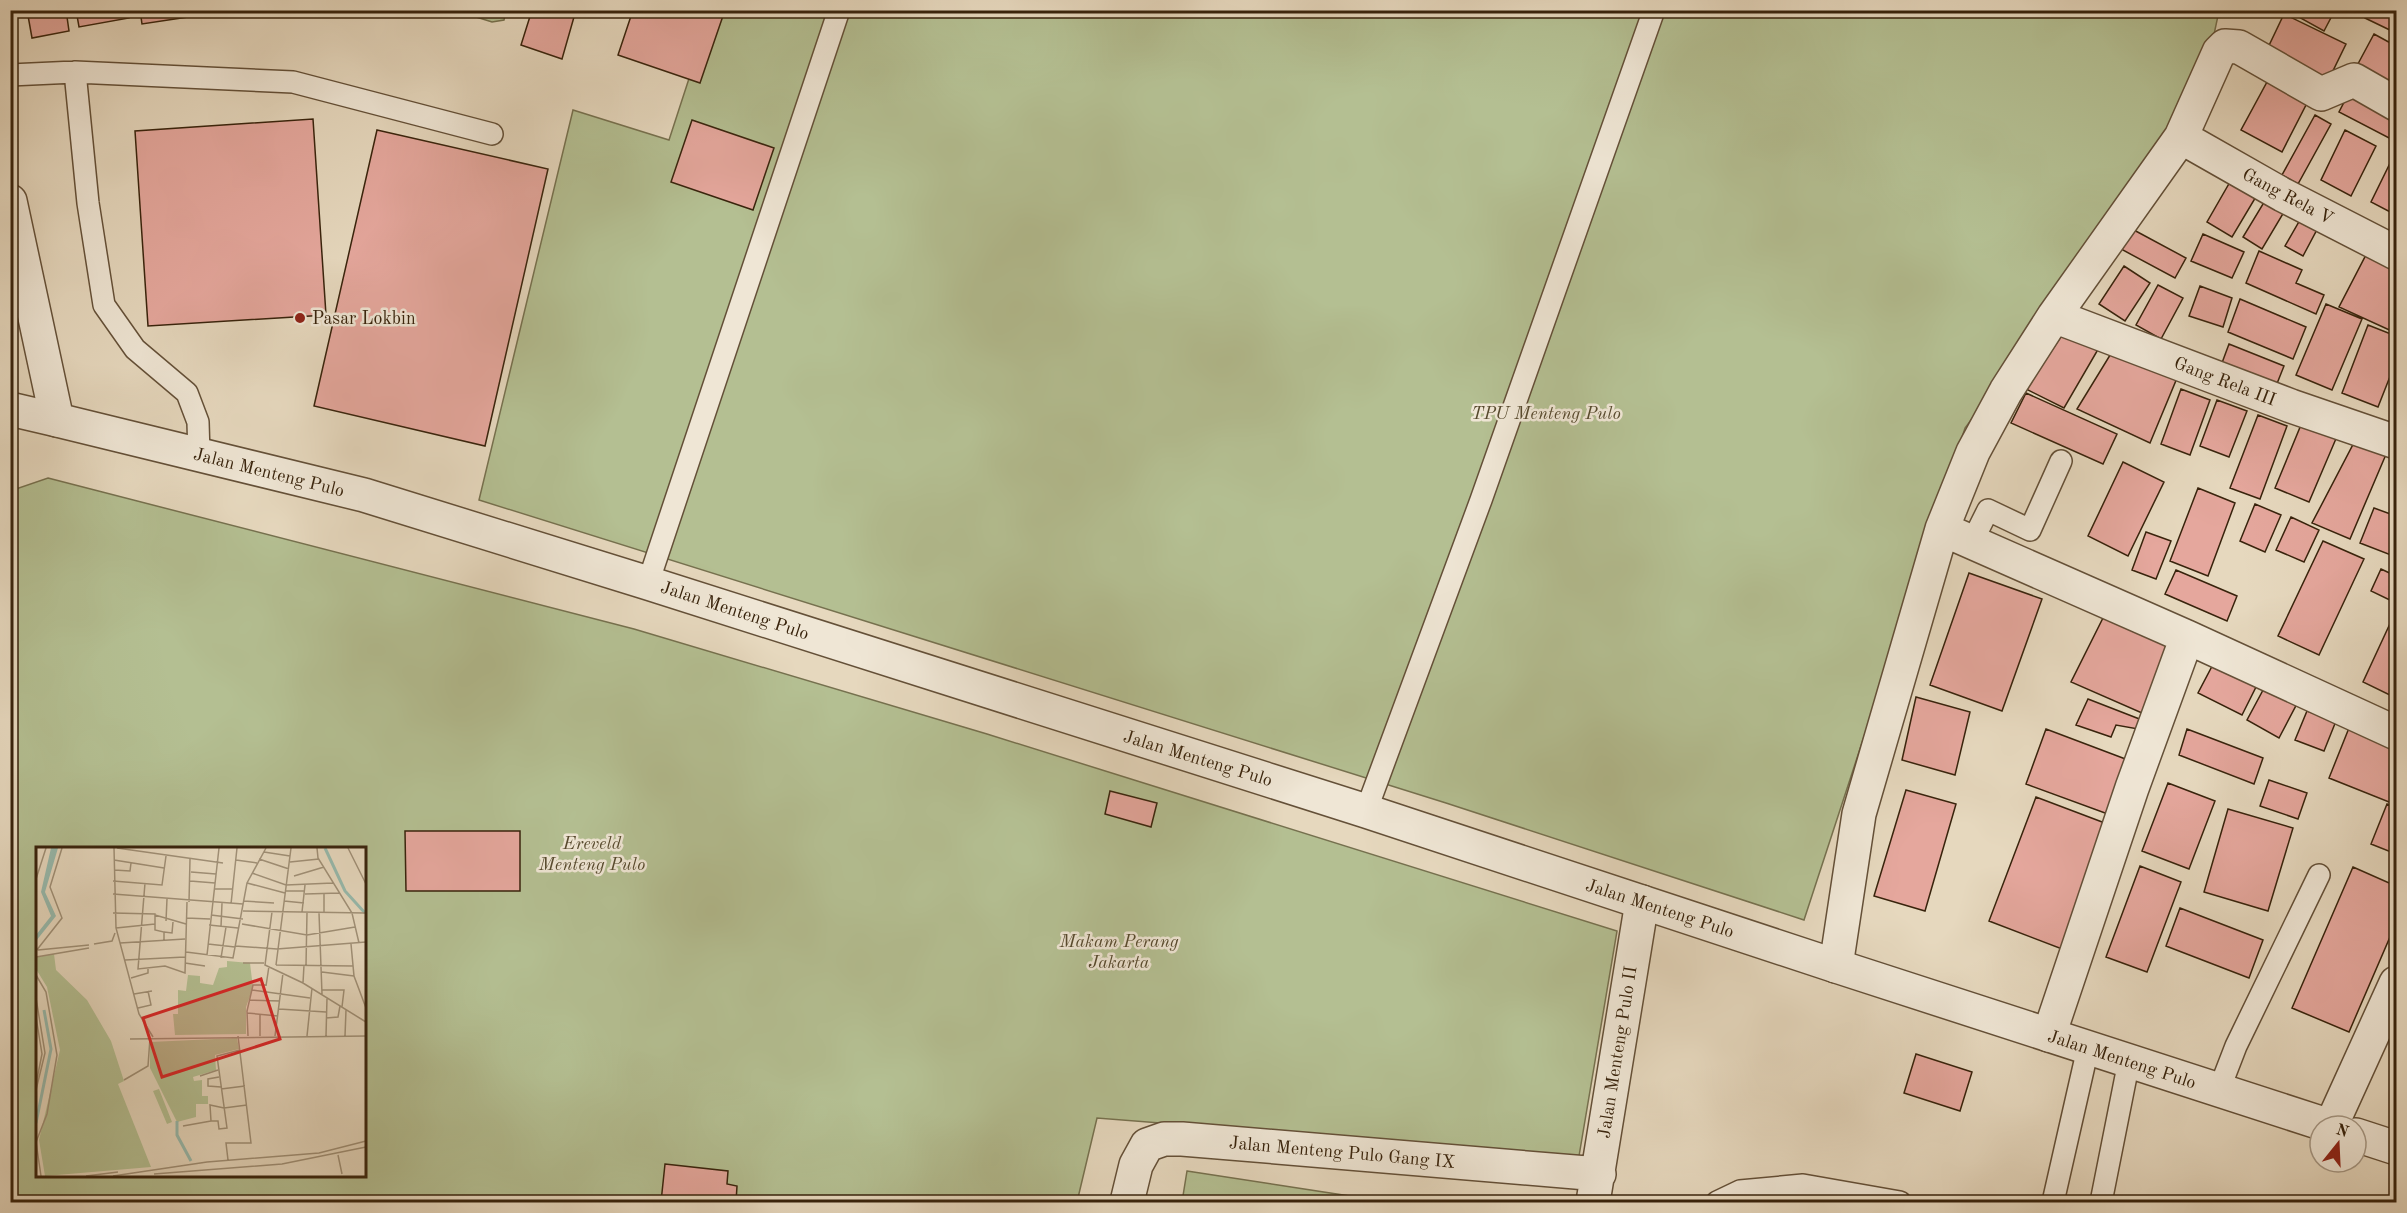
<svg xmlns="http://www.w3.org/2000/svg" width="2407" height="1213" viewBox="0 0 2407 1213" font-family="'Old Standard TT',serif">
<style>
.green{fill:#b4bf92;stroke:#76714f;stroke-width:1.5;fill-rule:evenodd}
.building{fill:#e5a79d;stroke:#38230c;stroke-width:1.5}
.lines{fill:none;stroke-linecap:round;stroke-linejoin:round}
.service-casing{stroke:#645038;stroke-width:24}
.minor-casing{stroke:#645038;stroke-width:36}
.tertiary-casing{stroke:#645038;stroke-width:36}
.service{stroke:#efe6d5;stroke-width:21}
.minor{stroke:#efe6d5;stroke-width:33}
.tertiary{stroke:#efe6d5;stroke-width:33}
.poi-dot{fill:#8f2418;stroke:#efe6d5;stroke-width:2}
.labels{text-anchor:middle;stroke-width:5;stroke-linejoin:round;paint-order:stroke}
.street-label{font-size:18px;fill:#38230c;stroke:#efe6d5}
.poi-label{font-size:18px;fill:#38230c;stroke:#efe6d5;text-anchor:start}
.park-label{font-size:18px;font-style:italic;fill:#574a2e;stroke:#efe6d5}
.inset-river{fill:none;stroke:#97baad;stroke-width:3}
.inset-road{fill:none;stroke:#a09077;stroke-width:1.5}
.view{fill:#d62828;fill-opacity:0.15;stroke:#d62828;stroke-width:3}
.inset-edge{fill:none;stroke:#38230c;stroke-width:3}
</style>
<rect width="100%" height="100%" fill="#e6d8be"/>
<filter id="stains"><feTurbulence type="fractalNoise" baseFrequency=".00333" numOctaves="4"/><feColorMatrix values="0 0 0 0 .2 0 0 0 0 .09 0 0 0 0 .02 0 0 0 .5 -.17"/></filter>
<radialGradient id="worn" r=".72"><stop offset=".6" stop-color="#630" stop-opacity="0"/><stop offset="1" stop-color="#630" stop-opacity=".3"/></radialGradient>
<!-- green -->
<path class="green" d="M457,11L506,10V11L504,20L492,22Z
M711,11H2219L2196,119L1965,428L1804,920L1446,803L479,500L573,110L669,140Z
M48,478L634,629L987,734L1617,931L1579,1156L1097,1118L1077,1202H11L10,491ZM38,848H364V1176H38Z
M1187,1171L1382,1201V1202H1182Z"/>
<!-- building -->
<path class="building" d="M27,10H66L69,31L32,38Z
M76,10H127L129,18L79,27Z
M140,10H201V15L142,24Z
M532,10H576L562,59L521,45Z
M633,10H725L700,83L618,55Z
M2286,10H2335L2324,31Z
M2368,10H2396V33L2365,18Z
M2284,14L2346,44L2326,85L2264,56Z
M2374,34L2396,46V90L2352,75Z
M2267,82L2307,103L2282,152L2241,130Z
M2354,83L2396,106V129L2391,139L2339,112Z
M2315,115L2331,124L2298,184L2282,175Z
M313,119L326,315L148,326L135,131Z
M692,120L774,148L753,210L671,182Z
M377,130L548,169L485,446L314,406Z
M2345,130L2376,146L2351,196L2321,180Z
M2396,151V215L2371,202Z
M2234,175L2260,190L2232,237L2207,222Z
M2269,194L2287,207L2262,249L2243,237Z
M2304,213L2321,222L2303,256L2285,246Z
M2132,229L2186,258L2175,278L2121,249Z
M2203,234L2244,252L2232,278L2191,261Z
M2369,249L2396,263V333L2339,307Z
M2259,251L2302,270L2296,283L2324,295L2316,314L2246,283Z
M2124,266L2150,283L2125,321L2099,304Z
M2158,285L2183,298L2161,339L2136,325Z
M2200,286L2232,298L2223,327L2189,316Z
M2240,299L2306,327L2293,359L2228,332Z
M2326,304L2362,319L2332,390L2296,375Z
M2368,325L2396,336V376L2391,374L2378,407L2342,393Z
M2066,329L2100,346L2064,408L2026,389Z
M2229,344L2284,366L2276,386L2219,371Z
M2115,347L2177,378L2150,443L2077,409Z
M2181,389L2210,400L2190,455L2161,444Z
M2026,393L2117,434L2103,464L2011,423Z
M2217,400L2247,411L2229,457L2200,446Z
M2258,415L2287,426L2260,499L2230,488Z
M2303,420L2338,434L2309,502L2275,488Z
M2358,435L2390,445L2350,539L2312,523Z
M2123,462L2164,482L2128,556L2088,536Z
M2198,488L2235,503L2208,576L2170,561Z
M2255,504L2281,515L2265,552L2240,541Z
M2374,508L2396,516V557L2360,543Z
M2291,517L2319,530L2304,562L2276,550Z
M2146,532L2171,541L2156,579L2132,570Z
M2323,541L2364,559L2319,655L2278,636Z
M2381,569L2396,576V603L2371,591Z
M2176,570L2237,596L2227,621L2165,594Z
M1969,573L2042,599L2002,711L1930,685Z
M2394,615L2396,617V698L2363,682Z
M2103,618L2171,646L2142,713L2071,682Z
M2219,653L2262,675L2242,715L2198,693Z
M2269,679L2301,696L2279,738L2247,720Z
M1916,697L1970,712L1955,775L1902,760Z
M2088,699L2142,720L2138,729L2116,725L2111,737L2076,725Z
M2307,711L2336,721L2324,751L2295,740Z
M2349,728L2396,747V797L2394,804L2329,778Z
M2046,729L2136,763L2116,817L2026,784Z
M2187,729L2263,758L2254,784L2179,755Z
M2269,780L2307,793L2298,819L2260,806Z
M2168,783L2215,801L2189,869L2142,851Z
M1906,790L1956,804L1925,911L1874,896Z
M1110,791L1157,803L1151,827L1105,814Z
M2036,797L2118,828L2070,952L1989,921Z
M2387,804L2396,808V854L2371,844Z
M2228,809L2293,828L2268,911L2204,892Z
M405,831H520V891H406Z
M2140,866L2181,882L2147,972L2106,957Z
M2353,867L2396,886V923L2349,1032L2292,1008Z
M2180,908L2263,940L2249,978L2166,946Z
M1916,1054L1972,1072L1960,1111L1904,1093Z
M665,1164L728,1171L727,1184L737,1186L736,1202H661Z"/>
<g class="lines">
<!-- service casing -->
<g class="service-casing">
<path id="service" d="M75,72L88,203L104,305L135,349L187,393L198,422L199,455
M10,75L75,72L293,82L492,134
M1972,542L1988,510L2030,530L2061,461
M648,583L839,10
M1366,811L1481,500L1654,10
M2219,1090L2236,1046L2319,875
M1717,1202L1740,1191L1803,1185L1900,1202
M2053,1202L2088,1048
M2101,1202L2129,1061"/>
</g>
<!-- minor casing -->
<g class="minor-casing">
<path id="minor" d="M2181,137L2283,195L2396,253
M2054,316L2291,406L2396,442
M10,409L57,420
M1942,529L2187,637L2396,733
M1836,966L1859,814L1942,529L1973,452L2006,391L2054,316L2181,137L2219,52L2225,46L2239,47L2321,94L2354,80L2396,104
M2049,1035L2132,788L2187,637
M2331,1126L2396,983
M1127,1202L1136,1165L1147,1145L1164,1139H1182L1599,1174
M1593,1202L1642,902"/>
</g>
<!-- tertiary casing -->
<g class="tertiary-casing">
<path id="tertiary" d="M10,201L57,420L364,495L648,583L1366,811L1836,966L2330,1126
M2356,1135L2396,1148"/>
</g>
<!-- service -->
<use href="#service" class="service"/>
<!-- minor -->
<use href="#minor" class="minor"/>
<!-- tertiary -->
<use href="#tertiary" class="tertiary"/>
</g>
<!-- markers -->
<circle class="poi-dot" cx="300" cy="318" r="6"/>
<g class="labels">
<!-- street labels -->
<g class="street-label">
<text transform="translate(2288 196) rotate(28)" y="6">Gang Rela V</text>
<text transform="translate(2225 381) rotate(21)" y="6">Gang Rela III</text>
<text transform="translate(269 472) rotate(14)" y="6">Jalan Menteng Pulo</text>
<text transform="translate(735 610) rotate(18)" y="6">Jalan Menteng Pulo</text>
<text transform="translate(1198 758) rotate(17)" y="6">Jalan Menteng Pulo</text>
<text transform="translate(1660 908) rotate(18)" y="6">Jalan Menteng Pulo</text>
<text transform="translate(1617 1052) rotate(-81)" y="6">Jalan Menteng Pulo II</text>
<text transform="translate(2122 1059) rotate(18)" y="6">Jalan Menteng Pulo</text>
<text transform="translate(1342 1152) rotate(5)" y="6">Jalan Menteng Pulo Gang IX</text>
</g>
<!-- poi labels -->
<g class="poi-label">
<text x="312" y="324">Pasar Lokbin</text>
</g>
<!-- park labels -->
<g class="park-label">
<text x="1546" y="419">TPU Menteng Pulo</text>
<text x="592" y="849">Ereveld<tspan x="592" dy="21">Menteng Pulo</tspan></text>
<text x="1119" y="947">Makam Perang<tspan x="1119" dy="21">Jakarta</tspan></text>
</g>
</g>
<!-- overview -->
<g transform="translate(36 847)">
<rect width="330" height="330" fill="#e6d8be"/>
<path d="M18,107L20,123L51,153L75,194L88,234L82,237L115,320L9,329L3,293L24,203L11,140L0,122V110ZM191,114L214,116L217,141L210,160V187L139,188L137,167H142V143L150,144L152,128L164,129V136L177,138L183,121L191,120ZM201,191L203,202L179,208L180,223L157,230L158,234L166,233V249H172V257H160V270L141,275L114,221V195ZM123,242L136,275L131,277L117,244Z" fill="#b4bf92"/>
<path d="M15,1H22L9,45L20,69L0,94V88L15,69L5,45Z" fill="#97baad"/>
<path class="inset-river" d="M289,1L309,44L329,66M141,274V288L155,314M0,276L15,202L8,163"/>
<path class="inset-road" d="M78,1L80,81L103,167L117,190M81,1L187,16M281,1L282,11L316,66L323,96M312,1L330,37M228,5L254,9M223,12L253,22M78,13L128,21M200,13L221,16M254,15L283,12M78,23L94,24L95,16M155,25L180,27M216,26L250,38L297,36M258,29L288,20M0,32L10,1M77,34L126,38L130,9M154,34L179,36M109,36L102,122L129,119L149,126L151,55M211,36L249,46M178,42H197M0,44V72M250,44H269M77,47L207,57M269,47L304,46M207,54L238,56M248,54L268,56M153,55L154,12M195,57L201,1M207,64L330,66M236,65L229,118L267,136L330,175M266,65L269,38M77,66L119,67V83L128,85V93M283,66L286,147M288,66V47M119,68L150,77M175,68L207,72M150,71L174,72M130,74L131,52M206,77L271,88L319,80M173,78L202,81M185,80L186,56M80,81L119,77M128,85L136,86L137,75M84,96L149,92M58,97L76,94L79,86M172,97L199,100M315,97L318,129L330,161M199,99L241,102L330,95M2,103L53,98M0,104L26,71L14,40L26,1M150,105L197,111L211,36L230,1M171,108L183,1M0,110L53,101M185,111L190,80M89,113L149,110M149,116L169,119M207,116H228M240,118L255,1M240,118L317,119M270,118L271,66M286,125L318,129M0,128L10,145L21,208L11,267L0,295L5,329M95,131L112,126V121M267,136L268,118M230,139L233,119M216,143L274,151M286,143H308L306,160M98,147L116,144M0,151L9,206L0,243M213,153L244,154M102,161L115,158L112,144M243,162L290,165M211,166L242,169M0,170L6,207L0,237M290,171L302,170L304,159M212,189L211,164L217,138H230M224,189V167M239,189L247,126M271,189L276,141M290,189L291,151M309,189L310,163M94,192L330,189M164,229L182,223M183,230L172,232V239L185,240M88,233L112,219L114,191M185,242L209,239M175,274H182L183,282L191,281L181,209L204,203M175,274L174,258L188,261L211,258M147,279L175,274M302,308L306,327M192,313L190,296H215L202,189M118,327L246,317L330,300M50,329L82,325M77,329L171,315L283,306L330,294"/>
<path class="view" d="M225,132L244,192L126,230L107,171Z"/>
<rect width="330" height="330" class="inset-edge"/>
</g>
<!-- margin -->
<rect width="2407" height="1213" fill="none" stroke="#e6d8be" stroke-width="36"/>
<rect x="12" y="12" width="2383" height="1189" fill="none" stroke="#38230c" stroke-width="3"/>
<rect x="18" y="18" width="2371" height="1177" fill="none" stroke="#38230c" stroke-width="1.5"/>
<!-- north arrow -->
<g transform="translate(2338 1144) rotate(18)"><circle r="28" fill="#efe6d5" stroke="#a69885" stroke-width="1.5"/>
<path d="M0-4.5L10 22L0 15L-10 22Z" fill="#8f2418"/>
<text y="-9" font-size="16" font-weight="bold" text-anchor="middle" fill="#38230c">N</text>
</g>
<rect width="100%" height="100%" filter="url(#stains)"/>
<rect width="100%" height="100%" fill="url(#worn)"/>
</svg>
